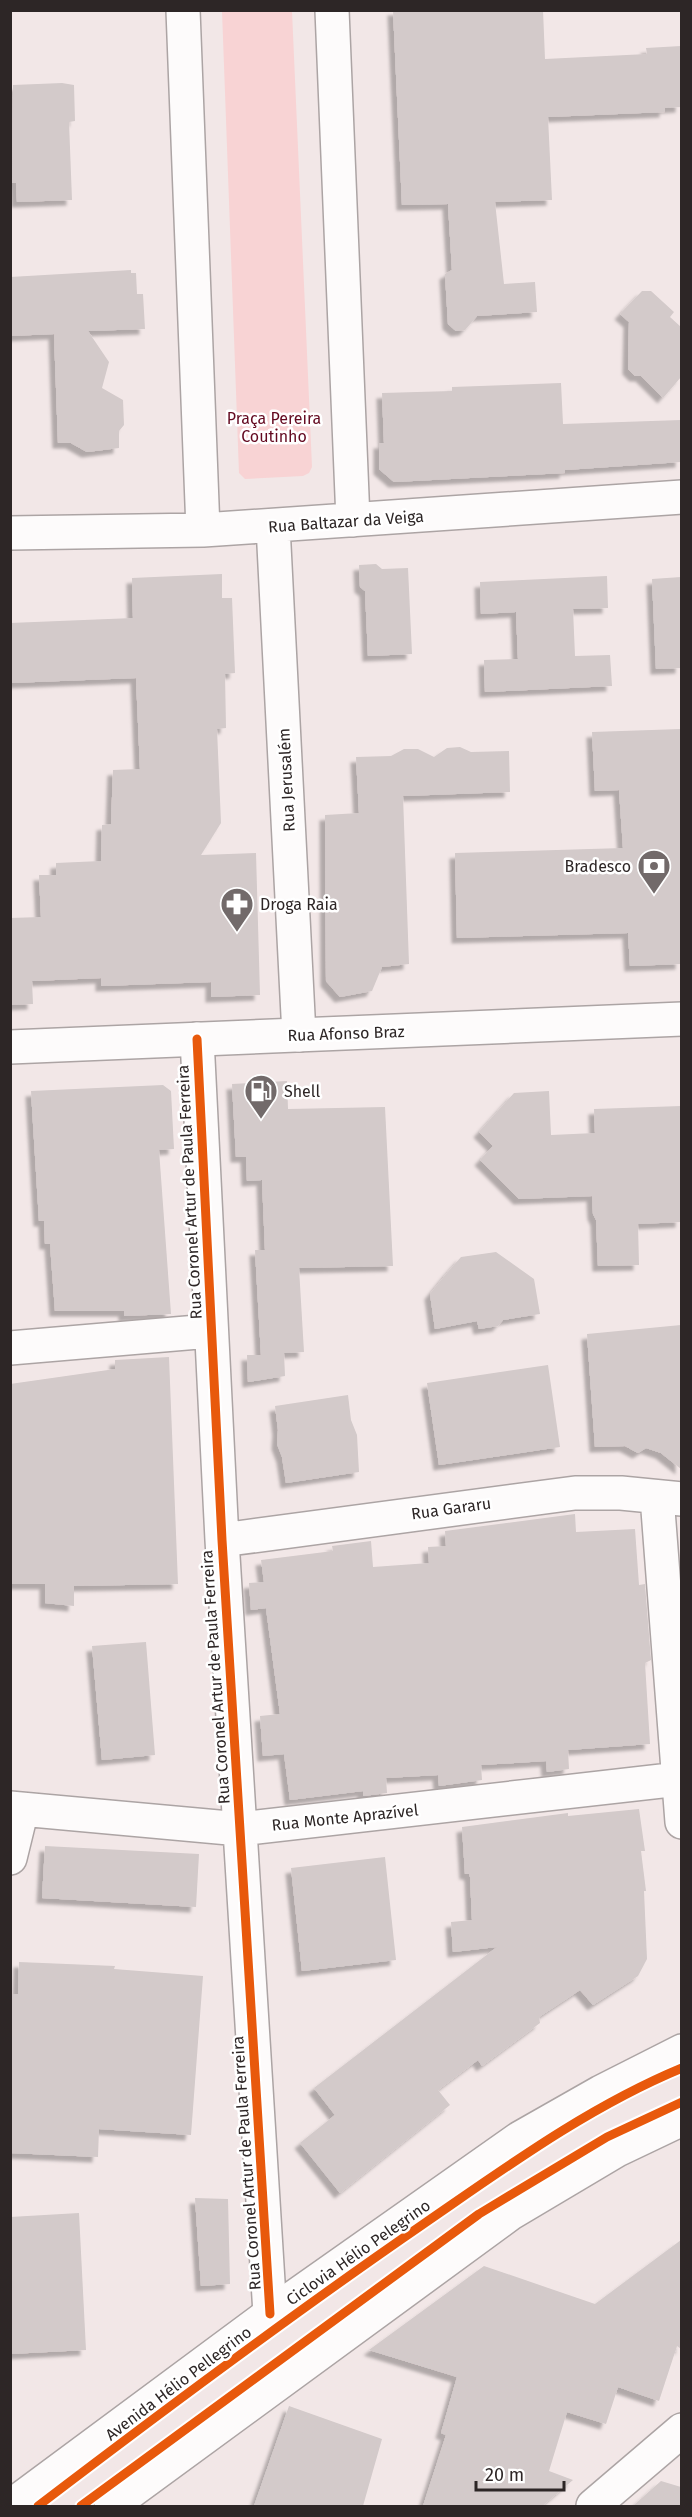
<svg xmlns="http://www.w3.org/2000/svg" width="692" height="2517" viewBox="0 0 692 2517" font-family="'Fira Sans',sans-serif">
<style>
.green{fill:#f8d3d4}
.building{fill:#d3caca;filter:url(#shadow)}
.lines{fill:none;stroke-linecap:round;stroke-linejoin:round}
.street-casing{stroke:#aca4a4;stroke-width:36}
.secondary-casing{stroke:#aca4a4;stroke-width:36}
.primary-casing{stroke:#aca4a4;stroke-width:36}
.street{stroke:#fdfbfb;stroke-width:33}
.secondary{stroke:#fdfbfb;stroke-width:33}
.primary{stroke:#fdfbfb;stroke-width:33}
.cycleway-casing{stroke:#fff;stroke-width:13}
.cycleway{stroke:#e8590c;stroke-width:9}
.labels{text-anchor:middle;stroke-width:5;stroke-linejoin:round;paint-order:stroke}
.park-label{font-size:16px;fill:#630920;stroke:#fff}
.street-label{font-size:16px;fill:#2d2626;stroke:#fff}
.poi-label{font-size:16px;fill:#2d2626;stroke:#fff;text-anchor:start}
</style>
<defs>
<filter id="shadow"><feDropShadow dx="-5.5" dy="5.5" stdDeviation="1.5" flood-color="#0004"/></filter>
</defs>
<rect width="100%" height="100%" fill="#f2e7e7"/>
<!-- green -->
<path class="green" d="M222,11H292L312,467L309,473L303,476L245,479L239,473Z"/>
<!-- building -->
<path class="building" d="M393,10H543L545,59L647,54L646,48L681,46V107L665,108V112L548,117L552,200L495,202L504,284L535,282L537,312L477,316L465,330L456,331L448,324L445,274L452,270L448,204L402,205Z
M62,83L74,85L75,121L69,122L72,200L17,202L16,183H12L13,85Z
M131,270V273H136L137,294H143L145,329L88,331L109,362L102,388L123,400L124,425L119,431V448L87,452L71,443H58L54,334L10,336V277Z
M642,291H651L674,312L670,317L681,327V377L663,398L641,376H635L628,369L629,322L620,314Z
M561,383L563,424L681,420V462L565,470V473L394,482L379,469V443H384L382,393L452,391V387Z
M376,564L382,569L408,568L412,654L368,656L365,591L360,587L359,565Z
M222,574V598H232L235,673L225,674L226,728L217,729L221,823L201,855L256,853L260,995L211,997V982L101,986V978L32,981L33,1004L10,1005V918L41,917L39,875H56V863L101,861L102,825L111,824L113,770L140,769L136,678L10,683V623L133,618L132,578Z
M607,576L608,608L573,609L575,656L610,655L612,686L485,692L484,660L518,659L516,612L481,614L480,582Z
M681,577V668L656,669L652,579Z
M681,729V964L630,966L628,933L457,938L455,853L623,848L619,790L595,791L592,732Z
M460,747L471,752L509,751L510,792L403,796L409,964L382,967L372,991L340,997L326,981L325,815L359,813L356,757L391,756L404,749H418L434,757L447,748Z
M287,1081L288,1109L385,1107L393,1266L299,1268L304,1352L284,1353L285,1376L248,1382L247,1355H261L255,1250H265L262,1180L247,1181L246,1157H236L232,1084Z
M163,1085L171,1091L174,1149L159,1150L171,1314L124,1316V1311H55L50,1244H45L44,1221H39L31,1091Z
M549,1091L551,1135L595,1133L594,1109L681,1106V1222L638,1224L639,1265L598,1266L596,1220L593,1214L592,1196L519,1199L480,1160L493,1146L479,1132L514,1093Z
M496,1252L534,1279L540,1314L503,1320L498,1326L479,1329L477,1321L435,1329L430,1294L447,1273L461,1257Z
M681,1325V1469L661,1453L646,1448L638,1453L625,1446L595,1447L587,1334Z
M169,1357L178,1584L74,1586V1606L45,1603V1584H10V1384L115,1369V1360Z
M548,1365L560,1447L439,1465L427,1383Z
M348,1395L351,1420L357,1435L359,1472L286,1483L282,1457L277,1444L278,1430L275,1406Z
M575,1514L576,1532L635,1529L639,1585L645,1584L651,1660L645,1663L650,1744L568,1750L569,1769L547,1772L546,1761L481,1765L482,1780L439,1786L438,1775L386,1778L387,1793L363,1796V1791L290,1800L284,1754L263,1756L260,1716L280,1714L266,1608L251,1610L249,1583L264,1582L261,1560L333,1551L332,1546L371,1541L373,1567L429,1563L428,1547L446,1546L445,1531Z
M146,1642L155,1755L102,1760L92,1646Z
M639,1809L645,1851H641L646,1891H644L647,1959L638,1976L593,2005L580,1990L539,2017L540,2023L482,2066L478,2060L438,2090L450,2105L340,2193L300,2143L335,2115L314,2088L497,1947L453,1952L451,1922L472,1920L470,1877L469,1874H465L462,1827L568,1813V1816Z
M45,1846L199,1854L196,1907L42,1898Z
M385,1857L396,1960L302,1971L291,1868Z
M19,1962L115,1966L114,1969L203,1976L191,2135L99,2129L98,2157L10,2153V2013L12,1994H18Z
M195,2198L228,2199L230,2284L201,2286Z
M79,2213L86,2350L10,2354V2217Z
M681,2240V2349L677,2346L659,2401L618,2387L606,2424L567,2412L549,2471L573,2480L542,2506H423L446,2435L441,2433L457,2377L369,2350L484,2266L595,2304Z
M289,2406L382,2439L363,2506H254Z
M661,2481L681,2487V2506H633Z"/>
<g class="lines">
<!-- street casing -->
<g class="street-casing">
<path id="street" d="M183,10L203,530
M332,10L353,520
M273,526L299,1035
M10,533L203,530L682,497
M197,1039L222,1540L270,2314
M10,1348L210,1331
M657,1497L682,1822
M222,1540L575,1493H621L682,1499
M10,1808L240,1829L679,1779
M10,1858L22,1809
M593,2506L682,2430"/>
</g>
<!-- secondary casing -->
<g class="secondary-casing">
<path id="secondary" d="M10,1047L682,1019"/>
</g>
<!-- primary casing -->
<g class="primary-casing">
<path id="primary" d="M11,2506L270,2314L520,2138L601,2092L682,2051
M111,2506L511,2213L617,2150L682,2119"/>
</g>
<!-- street -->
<use href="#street" class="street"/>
<!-- secondary -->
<use href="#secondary" class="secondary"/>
<!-- primary -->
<use href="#primary" class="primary"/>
<!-- cycleway casing -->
<g class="cycleway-casing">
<path id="cycleway" d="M197,1039L222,1540L270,2314
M38,2506C164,2410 291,2315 422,2225C505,2168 588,2107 682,2068
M81,2506L479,2214L607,2137L682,2102"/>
</g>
<!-- cycleway -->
<use href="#cycleway" class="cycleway"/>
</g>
<!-- icons -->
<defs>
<g id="bank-pin" transform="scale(1.725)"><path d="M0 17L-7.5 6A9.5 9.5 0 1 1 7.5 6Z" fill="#726a6a" stroke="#fff"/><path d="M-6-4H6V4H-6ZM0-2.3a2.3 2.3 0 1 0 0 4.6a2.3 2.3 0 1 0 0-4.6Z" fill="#fff"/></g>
<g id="pharmacy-pin" transform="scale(1.725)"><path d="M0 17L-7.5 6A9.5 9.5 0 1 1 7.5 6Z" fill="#726a6a" stroke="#fff"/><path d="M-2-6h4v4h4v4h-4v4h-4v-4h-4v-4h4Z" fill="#fff"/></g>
<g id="fuel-pin" transform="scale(1.725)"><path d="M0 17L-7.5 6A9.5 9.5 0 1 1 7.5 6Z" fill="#726a6a" stroke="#fff"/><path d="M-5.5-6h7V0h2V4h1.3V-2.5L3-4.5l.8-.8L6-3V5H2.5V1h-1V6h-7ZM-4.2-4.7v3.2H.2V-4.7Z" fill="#fff"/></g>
</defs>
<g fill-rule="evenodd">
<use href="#bank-pin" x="654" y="866"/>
<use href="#pharmacy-pin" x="237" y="904"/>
<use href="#fuel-pin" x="261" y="1091"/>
</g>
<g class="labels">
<!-- park labels -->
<g class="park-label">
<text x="274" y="424">Praça Pereira<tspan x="274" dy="18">Coutinho</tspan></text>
</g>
<!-- street labels -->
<g class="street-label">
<text transform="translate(346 521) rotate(-4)" y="6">Rua Baltazar da Veiga</text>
<text transform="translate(286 780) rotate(-93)" y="6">Rua Jerusalém</text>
<text transform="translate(346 1033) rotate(-2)" y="6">Rua Afonso Braz</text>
<text transform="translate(189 1192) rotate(-93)" y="6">Rua Coronel Artur de Paula Ferreira</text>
<text transform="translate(451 1508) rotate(-8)" y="6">Rua Gararu</text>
<text transform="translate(215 1677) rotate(-94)" y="6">Rua Coronel Artur de Paula Ferreira</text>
<text transform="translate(345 1817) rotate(-6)" y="6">Rua Monte Aprazível</text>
<text transform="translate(246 2163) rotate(-94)" y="6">Rua Coronel Artur de Paula Ferreira</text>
<text transform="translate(358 2252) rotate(-35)" y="6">Ciclovia Hélio Pelegrino</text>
<text transform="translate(178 2383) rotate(-37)" y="6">Avenida Hélio Pellegrino</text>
</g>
<!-- poi labels -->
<g class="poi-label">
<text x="631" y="872" text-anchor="end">Bradesco</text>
<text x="260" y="910">Droga Raia</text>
<text x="284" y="1097">Shell</text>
</g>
</g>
<!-- border -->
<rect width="692" height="2517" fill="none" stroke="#2d2626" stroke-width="24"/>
<!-- scale -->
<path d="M476 2481v9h88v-9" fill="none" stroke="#2d2626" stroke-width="3"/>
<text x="485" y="2481" font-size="18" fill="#2d2626" stroke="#ffffff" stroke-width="4.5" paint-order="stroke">20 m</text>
</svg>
